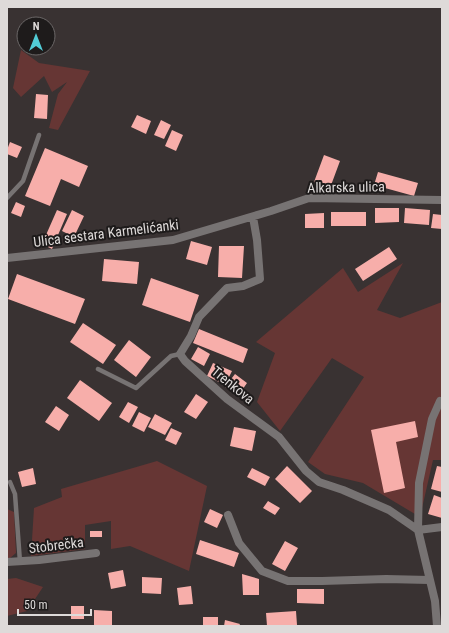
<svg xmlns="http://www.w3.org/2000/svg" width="449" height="633" viewBox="0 0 449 633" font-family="'Roboto Condensed',sans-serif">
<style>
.green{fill:#663634}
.building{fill:#f7aeaa}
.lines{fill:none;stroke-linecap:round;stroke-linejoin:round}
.service{stroke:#777373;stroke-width:4.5}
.minor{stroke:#777373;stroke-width:8}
.labels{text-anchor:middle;stroke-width:4;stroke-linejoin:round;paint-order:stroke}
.street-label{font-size:14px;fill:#dedad9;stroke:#1e1b1b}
</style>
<rect width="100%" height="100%" fill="#393232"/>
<!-- green -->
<path class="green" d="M21,50L39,63L90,71L58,130L49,128L58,94L67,82L52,92L44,76L21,97L13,88Z
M403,263L377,310L400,318L442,302V460H433L420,517L363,483L325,474L308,462L364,377L332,358L280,431L257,402L275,353L256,342L343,268L358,292Z
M157,461L207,486L189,571L130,546L111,549V521L85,525V549L31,556L34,508L62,497L61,489Z
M7,509L14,512L16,553L10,558H7Z
M16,578L43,587L27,611L7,616V579Z"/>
<!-- building -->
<path class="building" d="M36,94L48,95L47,119L34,118Z
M137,115L151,121L146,134L131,127Z
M161,120L171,125L164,139L154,135Z
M172,130L183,135L176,151L165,146Z
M10,142L22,147L17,158L7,154V150Z
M45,148L88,166L79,187L61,179L50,206L25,196Z
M324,155L340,161L330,188L314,182Z
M378,172L418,183L414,196L374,185Z
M16,202L25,206L21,217L11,213Z
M375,208H399V222L375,223Z
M405,208L430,210L429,225L404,223Z
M57,210L67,214L52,249L42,244Z
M72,210L84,216L74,237L62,231Z
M331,212H366V226H331Z
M324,213V228H305V214Z
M433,214L442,215V229L431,228Z
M191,241L212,247L207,265L186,259Z
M219,246H244L242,278L218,277Z
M389,247L397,259L363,281L355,269Z
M104,259L139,262L137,284L102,281Z
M17,274L85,299L75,324L8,299Z
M151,278L199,295L190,322L142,305Z
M83,323L116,345L103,364L70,342Z
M199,329L248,349L243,363L193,343Z
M129,340L151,357L136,377L114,360Z
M198,347L210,354L204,366L191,359Z
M213,363L232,371L225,385L207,376Z
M235,374L247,383L238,396L225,387Z
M80,380L112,403L99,421L67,398Z
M196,394L208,402L196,419L184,412Z
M128,402L138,407L129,423L119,417Z
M56,406L69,415L59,431L45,422Z
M139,412L151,418L144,432L132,426Z
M155,414L172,423L165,435L148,427Z
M415,421L418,437L396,442L405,488L384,493L371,430Z
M234,427L256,431L252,451L230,446Z
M171,428L182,433L176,445L165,440Z
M287,466L312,491L300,503L275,479Z
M437,466L442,467V492L431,489Z
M33,468L36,484L22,487L18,472Z
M252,468L270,477L265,486L247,477Z
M434,495L442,498V518L428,514Z
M268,501L280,508L275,515L263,508Z
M210,509L223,515L217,528L204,522Z
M90,531H102V537H90Z
M200,540L239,553L234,567L196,554Z
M285,541L298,548L285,571L272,564Z
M123,570L126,586L111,589L108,573Z
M242,574L259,579V595H243Z
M142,577L162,578L161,594L142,593Z
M191,586L193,604L179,605L177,588Z
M297,589H324V604L297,603Z
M71,606H84V619H71Z
M94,610L112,611V626H94Z
M296,611L297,625L267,626L266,613Z
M203,617H218V626H203Z
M225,620L240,624L239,626H224Z"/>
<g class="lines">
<!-- service -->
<path class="service" d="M7,198L23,181L39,135
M98,369L136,388L171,356L180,354
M10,482L15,494L20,562"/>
<!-- minor -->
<path class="minor" d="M253,217L257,240L260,279L243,286L227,288L199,317L191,336L180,354L185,361L227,399L279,437L306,471L319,482L343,490L389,510L418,530L435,601L437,626
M7,258L173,240L271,211L309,198L442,200
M440,401L432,419L419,483L418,530L442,527
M228,515L239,543L262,571L288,581H322L386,579L429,580
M7,562L39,560L96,553"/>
</g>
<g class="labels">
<!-- street labels -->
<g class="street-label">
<text transform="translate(346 187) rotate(-1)" y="5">Alkarska ulica</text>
<text transform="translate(106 233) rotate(-7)" y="5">Ulica sestara Karmelićanki</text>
<text transform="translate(233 385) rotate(39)" y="5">Trenkova</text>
<text transform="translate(56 545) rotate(-7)" y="5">Stobrečka</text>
</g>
</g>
<!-- border -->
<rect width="449" height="633" fill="none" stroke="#dedad9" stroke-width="16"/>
<!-- north arrow -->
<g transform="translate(36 36)"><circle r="19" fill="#1e1b1b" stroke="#6b6767"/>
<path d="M0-3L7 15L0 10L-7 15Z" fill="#52ccd6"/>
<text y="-6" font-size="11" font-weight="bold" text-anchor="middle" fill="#dedad9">N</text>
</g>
<!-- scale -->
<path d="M18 609v6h73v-6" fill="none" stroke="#dedad9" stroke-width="2"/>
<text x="24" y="609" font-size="12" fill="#dedad9" stroke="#1e1b1b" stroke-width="3" paint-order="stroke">50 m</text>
</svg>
